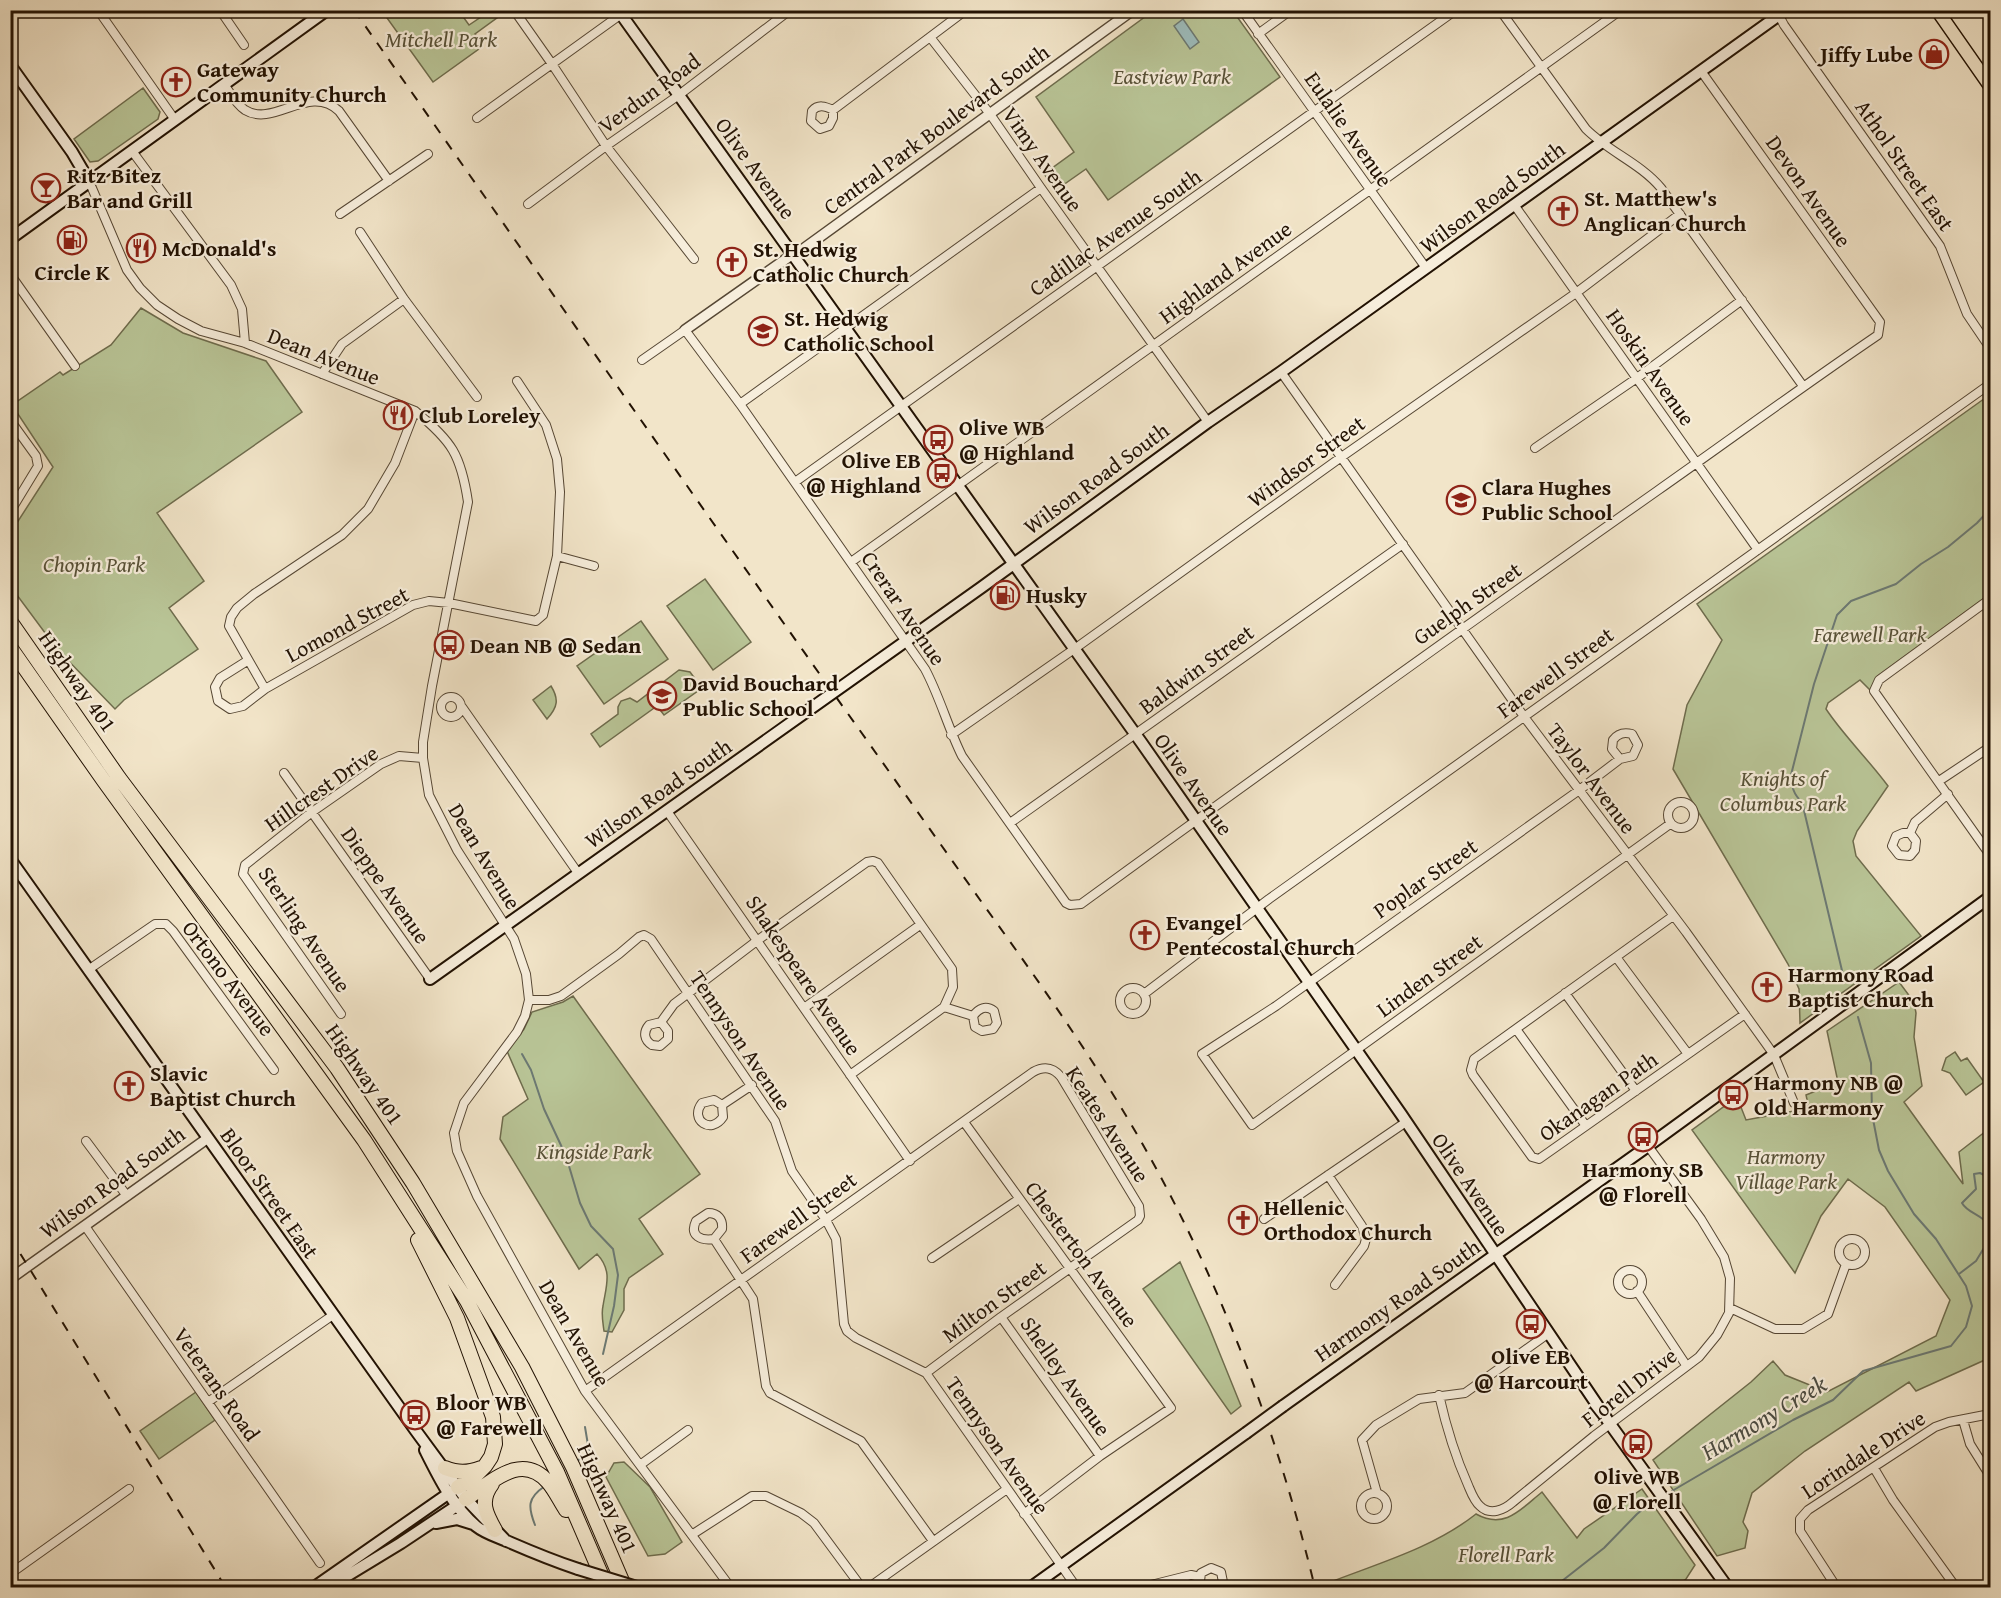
<svg xmlns="http://www.w3.org/2000/svg" width="2001" height="1598" viewBox="0 0 2001 1598" font-family="'Gentium Book Plus',serif">
<style>
.green{fill:#b9c597;stroke:#6e6c4d;stroke-width:1.5}
.water{fill:#9dbdbd;stroke:#6c7973;stroke-width:1.5}
.lines{fill:none;stroke-linecap:round;stroke-linejoin:round}
.stream{stroke:#6c7973;stroke-width:2}
.minor-casing{stroke:#564734;stroke-width:10}
.tertiary-casing{stroke:#564734;stroke-width:12}
.secondary-casing{stroke:#221203;stroke-width:14}
.primary-casing{stroke:#221203;stroke-width:15}
.motorway-casing{stroke:#221203;stroke-width:16}
.minor{stroke:#f7eedc;stroke-width:8}
.tertiary{stroke:#f7eedc;stroke-width:9}
.secondary{stroke:#f7eedc;stroke-width:10}
.primary{stroke:#f2e5c9;stroke-width:12}
.motorway{stroke:#f2e5c9;stroke-width:14}
.rail{stroke:#221203;stroke-width:2;stroke-dasharray:10 10;stroke-linecap:butt}
.secondary-bridge-casing{stroke:#221203;stroke-width:14;stroke-linecap:butt}
.secondary-bridge{stroke:#f7eedc;stroke-width:10}
.labels{text-anchor:middle;stroke-width:4.5;stroke-linejoin:round;paint-order:stroke}
.park-label{font-size:22px;font-style:italic;fill:#575137;stroke:#f7eedc}
.poi-label{font-size:22px;font-weight:bold;fill:#221203;stroke:#f7eedc;text-anchor:start}
.street-label{font-size:22px;fill:#221203;stroke:#f7eedc}
.water-label{font-size:24px;font-style:italic;fill:#4d4e44;stroke:#f7eedc}
</style>
<rect width="100%" height="100%" fill="#f2e5c9"/>
<filter id="stains"><feTurbulence type="fractalNoise" baseFrequency=".00333" numOctaves="4"/><feColorMatrix values="0 0 0 0 .2 0 0 0 0 .09 0 0 0 0 .02 0 0 0 .5 -.17"/></filter>
<radialGradient id="worn" r=".72"><stop offset=".6" stop-color="#630" stop-opacity="0"/><stop offset="1" stop-color="#630" stop-opacity=".3"/></radialGradient>
<!-- green -->
<path class="green" d="M382,11H459L469,25L490,11H503L505,12L475,34L483,46L433,82Z
M1153,11H1233L1280,77L1108,200L1086,169L1056,190L1044,174L1074,152L1036,97Z
M143,88L160,112L158,119L98,161L90,162L74,139Z
M141,308L183,333L266,361L302,412L157,513L204,581L169,608L198,649L124,700L115,709L57,649L11,587V532L53,467L12,405L60,372L63,375L111,345Z
M1988,396L1990,400V594L1878,676L1871,691L1860,680L1828,703L1826,709C1844,736 1868,759 1888,786L1857,831L1853,841L1856,856L1921,936L1800,1023L1799,989L1788,964L1673,769L1687,705L1722,640L1697,604Z
M705,579L751,642L713,670L667,606Z
M641,621L668,659L604,704L577,666Z
M679,670L690,672L702,688L664,715L657,706L600,747L591,734L618,714V707L621,701L630,698L637,702Z
M551,686C559,699 558,707 547,719L533,700Z
M1899,982L1914,1002L1916,1013L1914,1037L1922,1086L1904,1102L1963,1184L1959,1152L1990,1128V1356L1987,1359L1916,1391L1909,1382L1805,1451L1752,1493L1743,1522L1748,1531L1745,1548L1717,1556L1653,1460L1751,1382L1773,1361L1785,1375L1827,1392L1936,1336L1950,1300L1885,1207L1848,1179L1821,1216L1795,1273L1692,1130L1737,1097L1746,1120L1794,1111L1810,1113L1806,1095L1838,1082L1827,1031Z
M573,996L700,1174L639,1219L663,1254L629,1278L624,1289V1310L612,1332L604,1331C603,1323 601,1314 603,1306C606,1286 613,1271 597,1254L579,1269L500,1139L503,1117L528,1099L507,1051L524,1029L532,1012L563,1002Z
M1955,1052L1961,1061L1967,1058L1984,1082L1966,1095L1950,1073L1942,1070L1946,1058Z
M1180,1262L1209,1327L1241,1406L1231,1414L1143,1289Z
M196,1392L215,1420L159,1459L140,1431Z
M624,1462L650,1487L682,1542L665,1554L648,1556L606,1477L614,1463Z
M1642,1489L1695,1565L1686,1579L1675,1587H1329L1328,1583C1379,1563 1433,1548 1476,1514C1505,1530 1521,1509 1542,1492L1577,1538L1584,1529Z"/>
<!-- water -->
<path class="water" d="M1183,19L1199,42L1190,49L1174,26Z"/>
<g class="lines">
<!-- stream -->
<path class="stream" d="M1844,979L1802,802C1793,794 1792,787 1791,775L1814,684L1837,615L1851,601L1896,584L1921,564L1948,547L1977,523L1990,509
M522,1054L531,1070L544,1109L566,1156L580,1203L591,1226L613,1249L618,1275L614,1306L603,1354
M1990,1175L1986,1176L1980,1173L1974,1174L1976,1189L1962,1203C1968,1214 1983,1214 1990,1227
M1959,1274L1976,1261L1990,1238
M575,1463L589,1451L585,1427
M1672,1491L1793,1420L1833,1400L1863,1371L1951,1346L1966,1327L1972,1306L1966,1286L1936,1239L1914,1214L1888,1171L1879,1150L1872,1114L1871,1063L1858,1017
M535,1525C528,1507 527,1498 545,1486
M535,1586L539,1581
M1553,1588L1604,1548L1637,1514L1648,1505"/>
<!-- minor casing -->
<g class="minor-casing">
<path id="minor" d="M98,10L175,120
M220,10L244,45
M514,10L552,64L606,146L694,259
M1242,10L1426,268
M1500,10L1586,129C1609,152 1640,163 1661,188L1803,386
M1776,10L1784,25L1940,246L1967,314L1990,348
M1258,34L1291,10
M930,37L990,114L1041,188L1208,422
M224,84C230,93 236,104 245,110C274,128 309,83 339,111L389,181
M833,110V118L829,126L820,129L811,121L812,111C818,104 825,106 833,110L966,10
M477,118L627,10
M132,151L231,285L242,309L245,343
M89,181L127,270L140,288L157,305L178,319L201,331L245,343L415,411C452,441 461,455 468,502L432,686L423,742V758L429,795L457,850L514,939L526,974L529,1000L525,1016L517,1032L464,1103L454,1133L457,1151L477,1196L585,1391L731,1588
M528,204L606,146L679,95L790,10
M1515,206L1758,550
M340,214L428,154
M360,232L404,299L477,397
M10,274L75,366
M642,360L685,330L740,404L925,669C940,697 948,728 962,756L1066,903L1070,905L1081,904C1272,765 1464,627 1657,491C1731,439 1803,386 1878,335L1880,322L1701,71
M1281,372L1525,718L1686,932L1767,1045L1774,1055L1794,1103
M322,374L342,344L404,299
M740,404L1041,188
M10,420L36,456L38,466L10,512
M1535,448L1637,378L1742,300
M795,482L1456,10
M557,556L594,566
M851,562L1621,10
M1990,599L1879,680L1874,691L1990,855
M247,661L220,678L215,687L218,701L230,709L243,706L265,689L413,605L429,601L449,603L536,621L543,615L557,556L560,492L557,459L546,425L517,381
M265,689L229,626L231,617L237,608L254,594L342,535L368,509L395,463L415,411
M441 707a10 10 0 1 1 20 0a10 10 0 1 1-20 0Z
M462,707L578,873
M951,735L1080,645L1340,458L1576,293L1680,214
M1620,759L1612,749L1613,740C1618,733 1624,732 1632,734L1638,745L1633,756L1620,759L1578,791L1276,1006L1202,1054L1252,1125L1670,824
M284,773L430,979
M1939,781L1990,747
M1668 815a13 13 0 1 1 26 0a13 13 0 1 1-26 0Z
M667,811L910,1161
M1010,823L1403,544
M1910,833L1916,841L1915,850L1910,856L1899,855L1892,846L1896,836L1903,833H1910L1915,822L1948,794
M1673,916L1474,1059L1471,1070L1473,1075L1532,1157L1539,1159L1745,1014
M1616,957L1688,1054
M88,970L155,924H166L173,931L274,1070
M1120 1001a13 13 0 1 1 26 0a13 13 0 1 1-26 0Z
M1565,993L1636,1091
M1144,994L1269,899L1990,384
M529,1000H549L561,996L619,954L639,937L644,935L651,939L775,1121L792,1171L826,1220L836,1239L844,1324L847,1331L856,1338L926,1373L1077,1588
M944,1007L973,1016C979,1008 986,1005 994,1011L997,1023L993,1029L982,1031L975,1027L973,1016
M804,1008L920,925
M341,1014L243,874L245,865L312,812L381,764L399,756L423,758
M661,1022L668,1031V1039L660,1046L652,1045C644,1040 643,1032 649,1025L661,1022L674,1004L758,940L867,862L873,861L878,863L952,969L953,987L944,1007L850,1075
M1516,1029L1586,1126
M722,1105L723,1117C711,1135 689,1120 702,1103L714,1100L722,1105L752,1085
M964,1122L1171,1408L1100,1456L1024,1514
M86,1141L127,1196
M1328,1175L1362,1226L1366,1239L1364,1246L1335,1285
M1264,1219L1406,1122
M85,1226L320,1563
M714,1239C701,1241 689,1236 696,1221L708,1213C718,1213 723,1219 722,1229L714,1239L753,1299L766,1386L770,1393L861,1441L933,1541
M1839 1252a13 13 0 1 1 26 0a13 13 0 1 1-26 0Z
M932,1258L1019,1199
M1618 1282a12 12 0 1 1 24 0a12 12 0 1 1-24 0Z
M1637,1291L1686,1365
M1730,1308L1775,1329H1803L1828,1314L1846,1264
M1001,1317L1100,1456
M585,1391L1033,1072C1044,1066 1053,1067 1061,1077L1139,1206L1140,1216L1138,1220L1001,1317L926,1373
M1439,1395C1446,1426 1455,1456 1468,1485C1471,1492 1474,1501 1480,1506C1490,1516 1504,1510 1513,1502L1594,1436L1699,1357L1717,1335L1729,1313L1730,1278L1724,1257L1701,1219L1648,1146
M208,1402L333,1315
M1963,1420L1970,1444L1990,1476
M640,1465L688,1430
M1874,1468L1893,1500L1955,1586
M1377,1493L1362,1440L1376,1425L1419,1399L1465,1393L1549,1333
M1361 1506a13 13 0 1 1 26 0a13 13 0 1 1-26 0Z
M693,1534L752,1496H766L801,1513L814,1523L862,1588
M10,1574L129,1489
M868,1588L1007,1489
M1139,1588L1191,1575L1200,1577
M1203,1588L1200,1581L1201,1573L1211,1568L1221,1572L1223,1582L1220,1588
M1837,1588L1800,1531V1519L1808,1510L1935,1427L1949,1422L1990,1414
M1953,1588L1961,1585L1970,1588"/>
</g>
<!-- tertiary casing -->
<g class="tertiary-casing">
<path id="tertiary" d="M685,330L793,254L799,252L1133,10
M10,1279L208,1138"/>
</g>
<!-- secondary casing -->
<g class="secondary-casing">
<path id="secondary" d="M618,10L1141,742L1401,1114L1610,1424L1728,1588
M10,65L72,152L89,181
M10,239L327,10
M10,859L416,1431L466,1499L506,1541
M430,979L982,587L1208,422L1281,372L1786,10
M1283,1406L1648,1146L1990,897
M425,1450C438,1476 453,1507 476,1526C486,1534 498,1537 509,1542C532,1552 554,1561 578,1569
M436,1523L457,1519L473,1524
M313,1588L455,1489
M327,1588L401,1543L464,1501
M1030,1588L1246,1433"/>
</g>
<!-- primary casing -->
<g class="primary-casing">
<path id="primary" d="M1937,10L1990,86"/>
</g>
<!-- motorway casing -->
<g class="motorway-casing">
<path id="motorway" d="M10,621L119,778L337,1068L413,1183L522,1367L573,1467L625,1588
M10,647L104,781L364,1140L467,1301L557,1472L607,1588
M418,1240L457,1318L493,1417L495,1444L491,1457L485,1466L472,1479L458,1487
M445,1468C458,1473 467,1473 481,1468
M492,1484C479,1501 486,1514 495,1530
M466,1499C491,1483 521,1451 548,1482C555,1490 560,1501 566,1510"/>
</g>
<!-- minor -->
<use href="#minor" class="minor"/>
<!-- tertiary -->
<use href="#tertiary" class="tertiary"/>
<!-- secondary -->
<use href="#secondary" class="secondary"/>
<!-- primary -->
<use href="#primary" class="primary"/>
<!-- motorway -->
<use href="#motorway" class="motorway"/>
<!-- rail -->
<path class="rail" d="M354,10C512,235 668,460 826,683C879,757 931,831 983,904C1045,990 1106,1076 1157,1170C1228,1302 1280,1442 1315,1588
M10,1237L226,1588"/>
<!-- secondary-bridge casing -->
<g class="secondary-bridge-casing">
<path id="secondary-bridge" d="M1246,1433L1283,1406
M578,1569L640,1588"/>
</g>
<!-- secondary-bridge -->
<use href="#secondary-bridge" class="secondary-bridge"/>
</g>
<!-- icons -->
<defs>
<g id="shop-ring" transform="scale(1.5)"><circle r="9.5" fill="#f7eedc" stroke="#8f2418" stroke-width="1.5"/><path d="M-5-2.5h2.3a2.7 3.5 0 0 1 5.4 0H5L5.5 6h-11ZM-1.5-2.5h3a1.5 2.3 0 0 0-3 0Z" fill="#8f2418"/></g>
<g id="church-ring" transform="scale(1.5)"><circle r="9.5" fill="#f7eedc" stroke="#8f2418" stroke-width="1.5"/><path d="M-1.2-6h2.4v3.5h3.3v2.4h-3.3V6h-2.4V-.1h-3.3v-2.4h3.3Z" fill="#8f2418"/></g>
<g id="bar-ring" transform="scale(1.5)"><circle r="9.5" fill="#f7eedc" stroke="#8f2418" stroke-width="1.5"/><path d="M-6-5H6L.8 .8V4.5H3.5V6h-7V4.5H-.8V.8Z" fill="#8f2418"/></g>
<g id="fuel-ring" transform="scale(1.5)"><circle r="9.5" fill="#f7eedc" stroke="#8f2418" stroke-width="1.5"/><path d="M-5.5-6h7V0h2V4h1.3V-2.5L3-4.5l.8-.8L6-3V5H2.5V1h-1V6h-7ZM-4.2-4.7v3.2H.2V-4.7Z" fill="#8f2418"/></g>
<g id="restaurant-ring" transform="scale(1.5)"><circle r="9.5" fill="#f7eedc" stroke="#8f2418" stroke-width="1.5"/><path d="M-5-6h1v4h1v-4h1v4h1v-4h1v5L-1.5 .5V6h-2V.5L-5-1ZM5-6V6H3V1.5H1.5Q1.5-4 5-6Z" fill="#8f2418"/></g>
<g id="school-ring" transform="scale(1.5)"><circle r="9.5" fill="#f7eedc" stroke="#8f2418" stroke-width="1.5"/><path d="M0-5L7-2L0 1L-7-2ZM-4 1L0 2.5L4 1V4Q0 6-4 4Z" fill="#8f2418"/></g>
<g id="bus-ring" transform="scale(1.5)"><circle r="9.5" fill="#f7eedc" stroke="#8f2418" stroke-width="1.5"/><path d="M-5-6H5V4H4V6H2V4H-2V6H-4V4H-5ZM-3.5-4V0h7V-4ZM-3.5 1.2v1.5H-2V1.2ZM2 1.2v1.5H3.5V1.2Z" fill="#8f2418"/></g>
</defs>
<g fill-rule="evenodd">
<use href="#shop-ring" x="1934" y="54"/>
<use href="#church-ring" x="176" y="82"/>
<use href="#bar-ring" x="46" y="188"/>
<use href="#church-ring" x="1563" y="211"/>
<use href="#fuel-ring" x="72" y="240"/>
<use href="#restaurant-ring" x="141" y="248"/>
<use href="#church-ring" x="732" y="262"/>
<use href="#school-ring" x="763" y="331"/>
<use href="#restaurant-ring" x="398" y="415"/>
<use href="#bus-ring" x="938" y="440"/>
<use href="#bus-ring" x="942" y="473"/>
<use href="#school-ring" x="1461" y="500"/>
<use href="#fuel-ring" x="1005" y="595"/>
<use href="#bus-ring" x="449" y="645"/>
<use href="#school-ring" x="662" y="696"/>
<use href="#church-ring" x="1145" y="935"/>
<use href="#church-ring" x="1767" y="987"/>
<use href="#church-ring" x="129" y="1086"/>
<use href="#bus-ring" x="1733" y="1095"/>
<use href="#bus-ring" x="1643" y="1137"/>
<use href="#church-ring" x="1243" y="1220"/>
<use href="#bus-ring" x="1531" y="1324"/>
<use href="#bus-ring" x="415" y="1415"/>
<use href="#bus-ring" x="1637" y="1444"/>
</g>
<g class="labels">
<!-- park labels -->
<g class="park-label">
<text x="441" y="47">Mitchell Park</text>
<text x="1172" y="84">Eastview Park</text>
<text x="94" y="572">Chopin Park</text>
<text x="1870" y="642">Farewell Park</text>
<text x="1783" y="786">Knights of<tspan x="1783" dy="25">Columbus Park</tspan></text>
<text x="594" y="1159">Kingside Park</text>
<text x="1786" y="1164">Harmony<tspan x="1786" dy="25">Village Park</tspan></text>
<text x="1506" y="1562">Florell Park</text>
</g>
<!-- poi labels -->
<g class="poi-label">
<text x="1913" y="62" text-anchor="end">Jiffy Lube</text>
<text x="197" y="77">Gateway<tspan x="197" dy="25">Community Church</tspan></text>
<text x="67" y="183">Ritz Bitez<tspan x="67" dy="25">Bar and Grill</tspan></text>
<text x="1584" y="206">St. Matthew's<tspan x="1584" dy="25">Anglican Church</tspan></text>
<text x="162" y="256">McDonald's</text>
<text x="753" y="257">St. Hedwig<tspan x="753" dy="25">Catholic Church</tspan></text>
<text x="72" y="280" text-anchor="middle">Circle K</text>
<text x="784" y="326">St. Hedwig<tspan x="784" dy="25">Catholic School</tspan></text>
<text x="419" y="423">Club Loreley</text>
<text x="959" y="435">Olive WB<tspan x="959" dy="25">@ Highland</tspan></text>
<text x="921" y="468" text-anchor="end">Olive EB<tspan x="921" dy="25">@ Highland</tspan></text>
<text x="1482" y="495">Clara Hughes<tspan x="1482" dy="25">Public School</tspan></text>
<text x="1026" y="603">Husky</text>
<text x="470" y="653">Dean NB @ Sedan</text>
<text x="683" y="691">David Bouchard<tspan x="683" dy="25">Public School</tspan></text>
<text x="1166" y="930">Evangel<tspan x="1166" dy="25">Pentecostal Church</tspan></text>
<text x="1788" y="982">Harmony Road<tspan x="1788" dy="25">Baptist Church</tspan></text>
<text x="150" y="1081">Slavic<tspan x="150" dy="25">Baptist Church</tspan></text>
<text x="1754" y="1090">Harmony NB @<tspan x="1754" dy="25">Old Harmony</tspan></text>
<text x="1643" y="1177" text-anchor="middle">Harmony SB<tspan x="1643" dy="25">@ Florell</tspan></text>
<text x="1264" y="1215">Hellenic<tspan x="1264" dy="25">Orthodox Church</tspan></text>
<text x="1531" y="1364" text-anchor="middle">Olive EB<tspan x="1531" dy="25">@ Harcourt</tspan></text>
<text x="436" y="1410">Bloor WB<tspan x="436" dy="25">@ Farewell</tspan></text>
<text x="1637" y="1484" text-anchor="middle">Olive WB<tspan x="1637" dy="25">@ Florell</tspan></text>
</g>
<!-- street labels -->
<g class="street-label">
<text transform="translate(649 93) rotate(-36)" y="8">Verdun Road</text>
<text transform="translate(936 129) rotate(-36)" y="8">Central Park Boulevard South</text>
<text transform="translate(1349 129) rotate(55)" y="8">Eulalie Avenue</text>
<text transform="translate(1043 159) rotate(55)" y="8">Vimy Avenue</text>
<text transform="translate(1905 165) rotate(55)" y="8">Athol Street East</text>
<text transform="translate(756 168) rotate(54)" y="8">Olive Avenue</text>
<text transform="translate(1809 191) rotate(55)" y="8">Devon Avenue</text>
<text transform="translate(1492 197) rotate(-36)" y="8">Wilson Road South</text>
<text transform="translate(1115 232) rotate(-35)" y="8">Cadillac Avenue South</text>
<text transform="translate(1225 272) rotate(-36)" y="8">Highland Avenue</text>
<text transform="translate(324 356) rotate(22)" y="8">Dean Avenue</text>
<text transform="translate(1651 367) rotate(55)" y="8">Hoskin Avenue</text>
<text transform="translate(1306 461) rotate(-36)" y="8">Windsor Street</text>
<text transform="translate(1096 478) rotate(-36)" y="8">Wilson Road South</text>
<text transform="translate(1467 603) rotate(-35)" y="8">Guelph Street</text>
<text transform="translate(904 608) rotate(56)" y="8">Crerar Avenue</text>
<text transform="translate(347 624) rotate(-28)" y="8">Lomond Street</text>
<text transform="translate(1196 669) rotate(-36)" y="8">Baldwin Street</text>
<text transform="translate(1555 672) rotate(-36)" y="8">Farewell Street</text>
<text transform="translate(78 681) rotate(55)" y="8">Highway 401</text>
<text transform="translate(1592 778) rotate(53)" y="8">Taylor Avenue</text>
<text transform="translate(1194 784) rotate(55)" y="8">Olive Avenue</text>
<text transform="translate(321 788) rotate(-35)" y="8">Hillcrest Drive</text>
<text transform="translate(658 793) rotate(-35)" y="8">Wilson Road South</text>
<text transform="translate(485 856) rotate(59)" y="8">Dean Avenue</text>
<text transform="translate(1425 878) rotate(-35)" y="8">Poplar Street</text>
<text transform="translate(386 885) rotate(55)" y="8">Dieppe Avenue</text>
<text transform="translate(305 929) rotate(56)" y="8">Sterling Avenue</text>
<text transform="translate(804 975) rotate(56)" y="8">Shakespeare Avenue</text>
<text transform="translate(1429 975) rotate(-36)" y="8">Linden Street</text>
<text transform="translate(229 978) rotate(53)" y="8">Ortono Avenue</text>
<text transform="translate(741 1040) rotate(56)" y="8">Tennyson Avenue</text>
<text transform="translate(365 1074) rotate(55)" y="8">Highway 401</text>
<text transform="translate(1598 1096) rotate(-35)" y="8">Okanagan Path</text>
<text transform="translate(1108 1124) rotate(57)" y="8">Keates Avenue</text>
<text transform="translate(112 1182) rotate(-36)" y="8">Wilson Road South</text>
<text transform="translate(1471 1184) rotate(56)" y="8">Olive Avenue</text>
<text transform="translate(270 1193) rotate(55)" y="8">Bloor Street East</text>
<text transform="translate(798 1217) rotate(-36)" y="8">Farewell Street</text>
<text transform="translate(1082 1254) rotate(54)" y="8">Chesterton Avenue</text>
<text transform="translate(1397 1300) rotate(-35)" y="8">Harmony Road South</text>
<text transform="translate(994 1301) rotate(-36)" y="8">Milton Street</text>
<text transform="translate(575 1333) rotate(60)" y="8">Dean Avenue</text>
<text transform="translate(1066 1376) rotate(55)" y="8">Shelley Avenue</text>
<text transform="translate(217 1384) rotate(55)" y="8">Veterans Road</text>
<text transform="translate(1629 1387) rotate(-38)" y="8">Florell Drive</text>
<text transform="translate(998 1445) rotate(55)" y="8">Tennyson Avenue</text>
<text transform="translate(1863 1454) rotate(-33)" y="8">Lorindale Drive</text>
<text transform="translate(608 1498) rotate(66)" y="8">Highway 401</text>
</g>
<!-- water labels -->
<g class="water-label">
<text transform="translate(1764 1418) rotate(-31)" y="8">Harmony Creek</text>
</g>
</g>
<!-- margin -->
<rect width="2001" height="1598" fill="none" stroke="#f2e5c9" stroke-width="36"/>
<rect x="12" y="12" width="1977" height="1574" fill="none" stroke="#221203" stroke-width="3"/>
<rect x="18" y="18" width="1965" height="1562" fill="none" stroke="#221203" stroke-width="1.5"/>
<rect width="100%" height="100%" filter="url(#stains)"/>
<rect width="100%" height="100%" fill="url(#worn)"/>
</svg>
